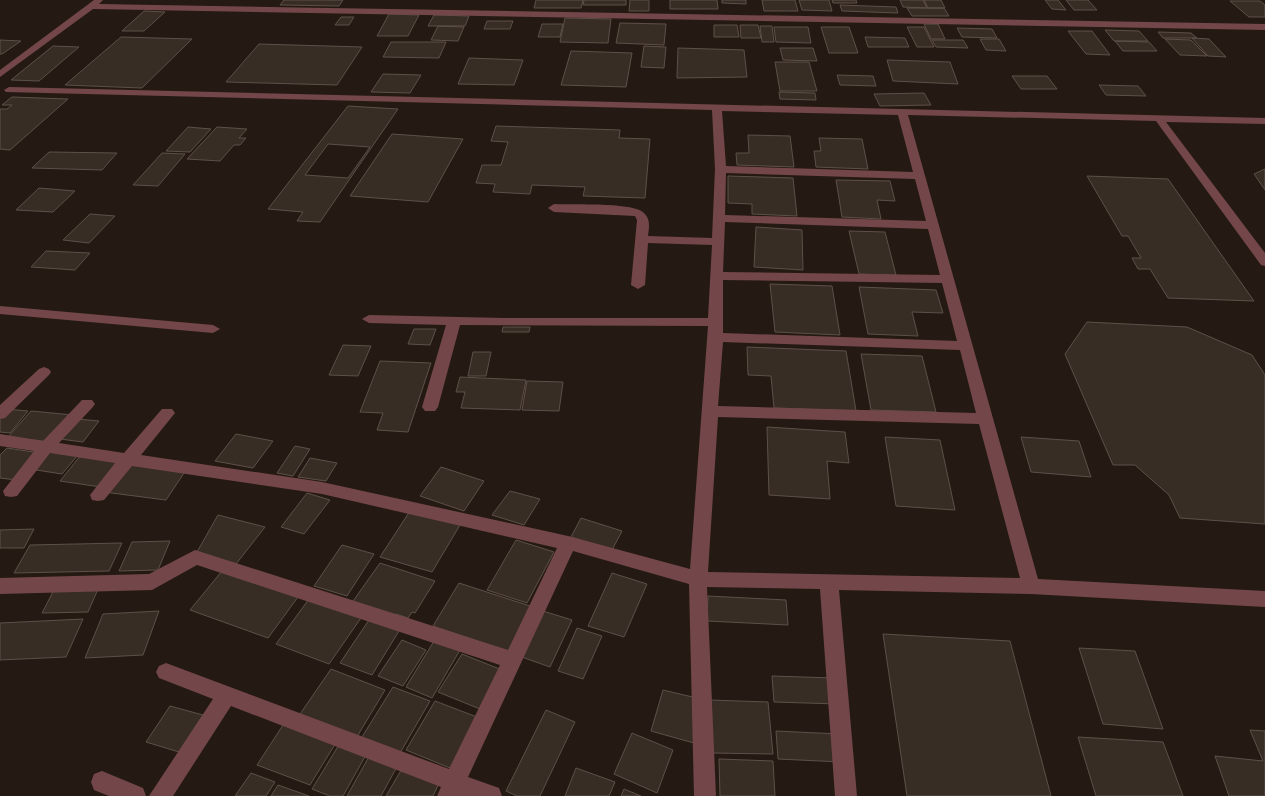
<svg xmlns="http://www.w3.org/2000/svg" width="1265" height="796" viewBox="0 0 1265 796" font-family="Figtree,sans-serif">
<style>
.building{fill:#382d25;stroke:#5d5048;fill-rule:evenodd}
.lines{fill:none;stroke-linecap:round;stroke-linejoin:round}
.minor{fill:#734749;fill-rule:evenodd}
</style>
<rect width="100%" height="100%" fill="#251a13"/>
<!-- building -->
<path class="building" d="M284,0H343L339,6L280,5Z
M536,0H583L581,8H534Z
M584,0H626V5H583Z
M630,0H649V11H629Z
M670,0H717L718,9H670Z
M722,0H746V4L722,3Z
M762,0H795L798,11H764Z
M799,0H829L832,11L802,10Z
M832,0H856L857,3H833Z
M900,0H923L927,8L903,7Z
M924,0H941L945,8H928Z
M1045,0H1058L1066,10L1052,9Z
M1066,0H1088L1097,10H1074Z
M1230,1H1260L1265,5V17H1249Z
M840,5L896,7L898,13L842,11Z
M907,8H944L949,16H912Z
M144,11L165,12L144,31H122Z
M389,14L419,15L408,36H377Z
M434,15L469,16L465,26H428Z
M341,17H354L349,25H335Z
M565,18L611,19L608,43L560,42Z
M487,21H513L510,29H484Z
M620,23L666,24L664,45L616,43Z
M542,24H563L560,37H538Z
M924,24H938L945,39H931Z
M714,25H737L739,37H714Z
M740,25H758L761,38H741Z
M438,26L464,27L458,41L431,40Z
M760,26H772L774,42H762Z
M774,27H808L811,43L776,42Z
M821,27H849L858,53H829Z
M907,27H924L934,47H917Z
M957,28L992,29L997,38L962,37Z
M1105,30L1139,31L1148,41H1114Z
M1068,31H1092L1110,55L1086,54Z
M1158,32L1191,33L1197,38H1163Z
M121,37L192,39L142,88L65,85Z
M865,37L905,38L909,47H868Z
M1192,38L1209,39L1226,57L1208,56Z
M980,39H999L1006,51L986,50Z
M1165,39L1191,40L1207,56L1180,55Z
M0,40L21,41L2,54H0Z
M932,40H963L968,48L936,47Z
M1115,41L1149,42L1157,51H1123Z
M391,42H446L439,58L383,57Z
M259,44L362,47L337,85L226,82Z
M53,46L79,47L39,81L11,80Z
M644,46L666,47L664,68L641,67Z
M678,48L744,50L747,77L677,78Z
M780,48H813L817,61L783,60Z
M571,51L632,53L626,87L561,85Z
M469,58L523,60L514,85L458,84Z
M887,60L950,62L958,84L893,81Z
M775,62H809L817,91H780Z
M383,74L421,75L410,93L371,92Z
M837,75L873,76L876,86L840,85Z
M1012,76H1047L1057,89H1021Z
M1099,85L1138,86L1146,96L1106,95Z
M779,92L815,93L816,100L780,99Z
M924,93L931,105L880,106L874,94Z
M12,97L68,99L10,150L0,149V109H7L12,105H2Z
M348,106L398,109L320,222L297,221L303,212L268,209ZM328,144L370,147L348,178L305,175Z
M496,126L620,130L619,138L650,139L645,198L583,196L585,187L532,185L530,194L493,192L495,184L476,183L482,165H501L508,142L491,141Z
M188,127L211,129L190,152L166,151Z
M217,127L247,129L239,138H246L240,145H234L220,161L187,159Z
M392,134L463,139L428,202L350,196Z
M748,135L790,136L794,167L737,165L736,153H749Z
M819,138L862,139L868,169L816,167L814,151H821Z
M49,152L117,153L102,170L32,168Z
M162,153L185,154L158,186L133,185Z
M1265,169V190L1254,174Z
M728,176L793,178L797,216L752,214V204L728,203Z
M1087,176L1168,179L1254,301L1168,298L1150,269H1138L1132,258H1141L1128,236H1122Z
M836,180L890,181L895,201L877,200L881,219L842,217Z
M39,188L75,191L53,212L16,210Z
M90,214L115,216L89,243L63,240Z
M756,227L802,230L803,270L754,267Z
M849,231L885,232L896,275L859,274Z
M46,251L90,253L75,270L31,267Z
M770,284L832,286L840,335L775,332Z
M859,287L936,290L943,313L912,312L918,336L868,334Z
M1087,322L1187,327L1252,355L1265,375V524L1180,518L1169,495L1135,465H1113L1065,354Z
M503,327H530L529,332H502Z
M414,329H436L430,345L408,344Z
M343,345L371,346L358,376L329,375Z
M747,347L846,351L856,411L774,408L771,376L748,375Z
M473,352H491L486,376H468Z
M861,354L922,356L936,412L871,410Z
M380,361L431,363L408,432L377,430L383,413L360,412Z
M460,377L526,380L520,410L461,408L465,392H456Z
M527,381L563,382L559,411L522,410Z
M6,409L28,411L10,433L0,432V416Z
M31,411L73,415L51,442L8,437Z
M77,419L99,421L83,442L60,439Z
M767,427L845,432L849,463L827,461L830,499L769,495Z
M236,434L273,441L253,468L215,461Z
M885,437L940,440L955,510L896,506Z
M1021,437L1079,441L1091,477L1031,472Z
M295,446L310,449L293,476L277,473Z
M7,448L40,453L16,480L0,478V455Z
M46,451L78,455L62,474L30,469Z
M81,455L121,461L101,487L60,481Z
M310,458L337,463L326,481L298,477Z
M127,462L186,470L166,500L104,492Z
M441,467L484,481L464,511L420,496Z
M510,491L540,499L524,525L492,515Z
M307,493L330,500L304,534L281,527Z
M410,511L460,525L432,572L380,557Z
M218,515L265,527L236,564L197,552Z
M581,518L622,531L612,550L571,537Z
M34,529L24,548H0V530Z
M516,540L554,552L527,603L487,590Z
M170,541L158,570L119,571L132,542Z
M122,543L109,571L14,573L30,545Z
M342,545L374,554L347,596L314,586Z
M380,563L435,581L415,613L412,612L408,618L396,614L393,619L351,604Z
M222,571L298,597L268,638L190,610Z
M612,573L647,584L624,637L588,626Z
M459,583L533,607L510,652L433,626Z
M99,587L88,612L42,613L55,588Z
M708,596L786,600L788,625L707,621Z
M309,599L361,618L329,664L276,644Z
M159,611L143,655L85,658L103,614Z
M543,611L572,620L550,667L519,656Z
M83,619L66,657L0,660V623Z
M369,620L399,631L372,675L340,663Z
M577,628L602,636L583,679L558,671Z
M883,634L1010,641L1051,796H907Z
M402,640L426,650L403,686L378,676Z
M434,641L460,650L432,698L406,687Z
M1079,648L1135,651L1163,729L1103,724Z
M462,654L502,670L480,709L438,692Z
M331,669L385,690L355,740L298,717Z
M772,676L834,678L838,704L774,702Z
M393,687L430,701L400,753L362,737Z
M663,690L701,699V745L651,731Z
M710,700L768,702L773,754L712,753Z
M435,701L477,717L450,768L406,750Z
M170,706L203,715L179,752L146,742Z
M546,710L575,722L540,796H517L506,791Z
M285,722L337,741L310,785L257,765Z
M1250,730L1265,731V796H1229L1215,756L1263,761Z
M776,731L839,734L842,762L778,759Z
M632,733L673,750L657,793L614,774Z
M1078,737L1163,742L1183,796H1096Z
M340,743L367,753L343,796H330L312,789Z
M371,753L399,763L381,796H347Z
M719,759L773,761L775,796H720Z
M403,767L440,781L433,796H386Z
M576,768L615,782L609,796H565Z
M251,773L275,782L266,796H235Z
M278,785L309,796H271Z
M624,789L641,796H621Z"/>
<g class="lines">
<!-- minor -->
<path class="minor" d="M94,0H103L99,4L1265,24V30L93,9L0,77V70Z
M9,87L1265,118V124L1166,122L1265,253V266L1261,265L1156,121L908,115L1038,579L1265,591V607L1031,594L839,590L857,796H835L820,589L707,587L716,796H694L689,584L573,551L468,777L499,788L502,796H437L441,787L231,706L173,796H149L213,699L159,678L156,672L159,666L166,663L449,769L500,665L197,565L152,590L0,594V578L149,574L195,550L508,650L557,548L322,494L132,466L104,500L98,501L92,500L90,495L115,463L50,453L17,496L11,497L5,496L3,491L34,451L0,446V434L43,441L82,400H92L95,404L92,408L59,443L124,453L162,409H172L175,413L141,455L322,482L568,536L690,569L708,326L460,325L438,407L435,411H425L422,407L446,325L369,323L362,319L369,315L504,318H708L712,245L648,243L645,285L638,289L631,285L637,220L635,216L554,212L548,208L554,204C571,205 634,202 644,213C651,220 649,227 648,236L712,238L715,169L712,110L6,92L4,90ZM722,111L898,115L913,172L726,166ZM726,173L915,179L926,221L725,215ZM725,222L928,229L940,275L723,272ZM723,280L942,283L957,341L723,333ZM723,342L960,350L976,413L718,406ZM718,417L979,424L1020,578L708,572Z
M0,306L213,325L220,329L213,333L0,314Z
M44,367L49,369L51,372L49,375L5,418L0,419V405L39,369Z
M102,771L143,788L146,796H109L94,790L91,782L94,774Z"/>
</g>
</svg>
